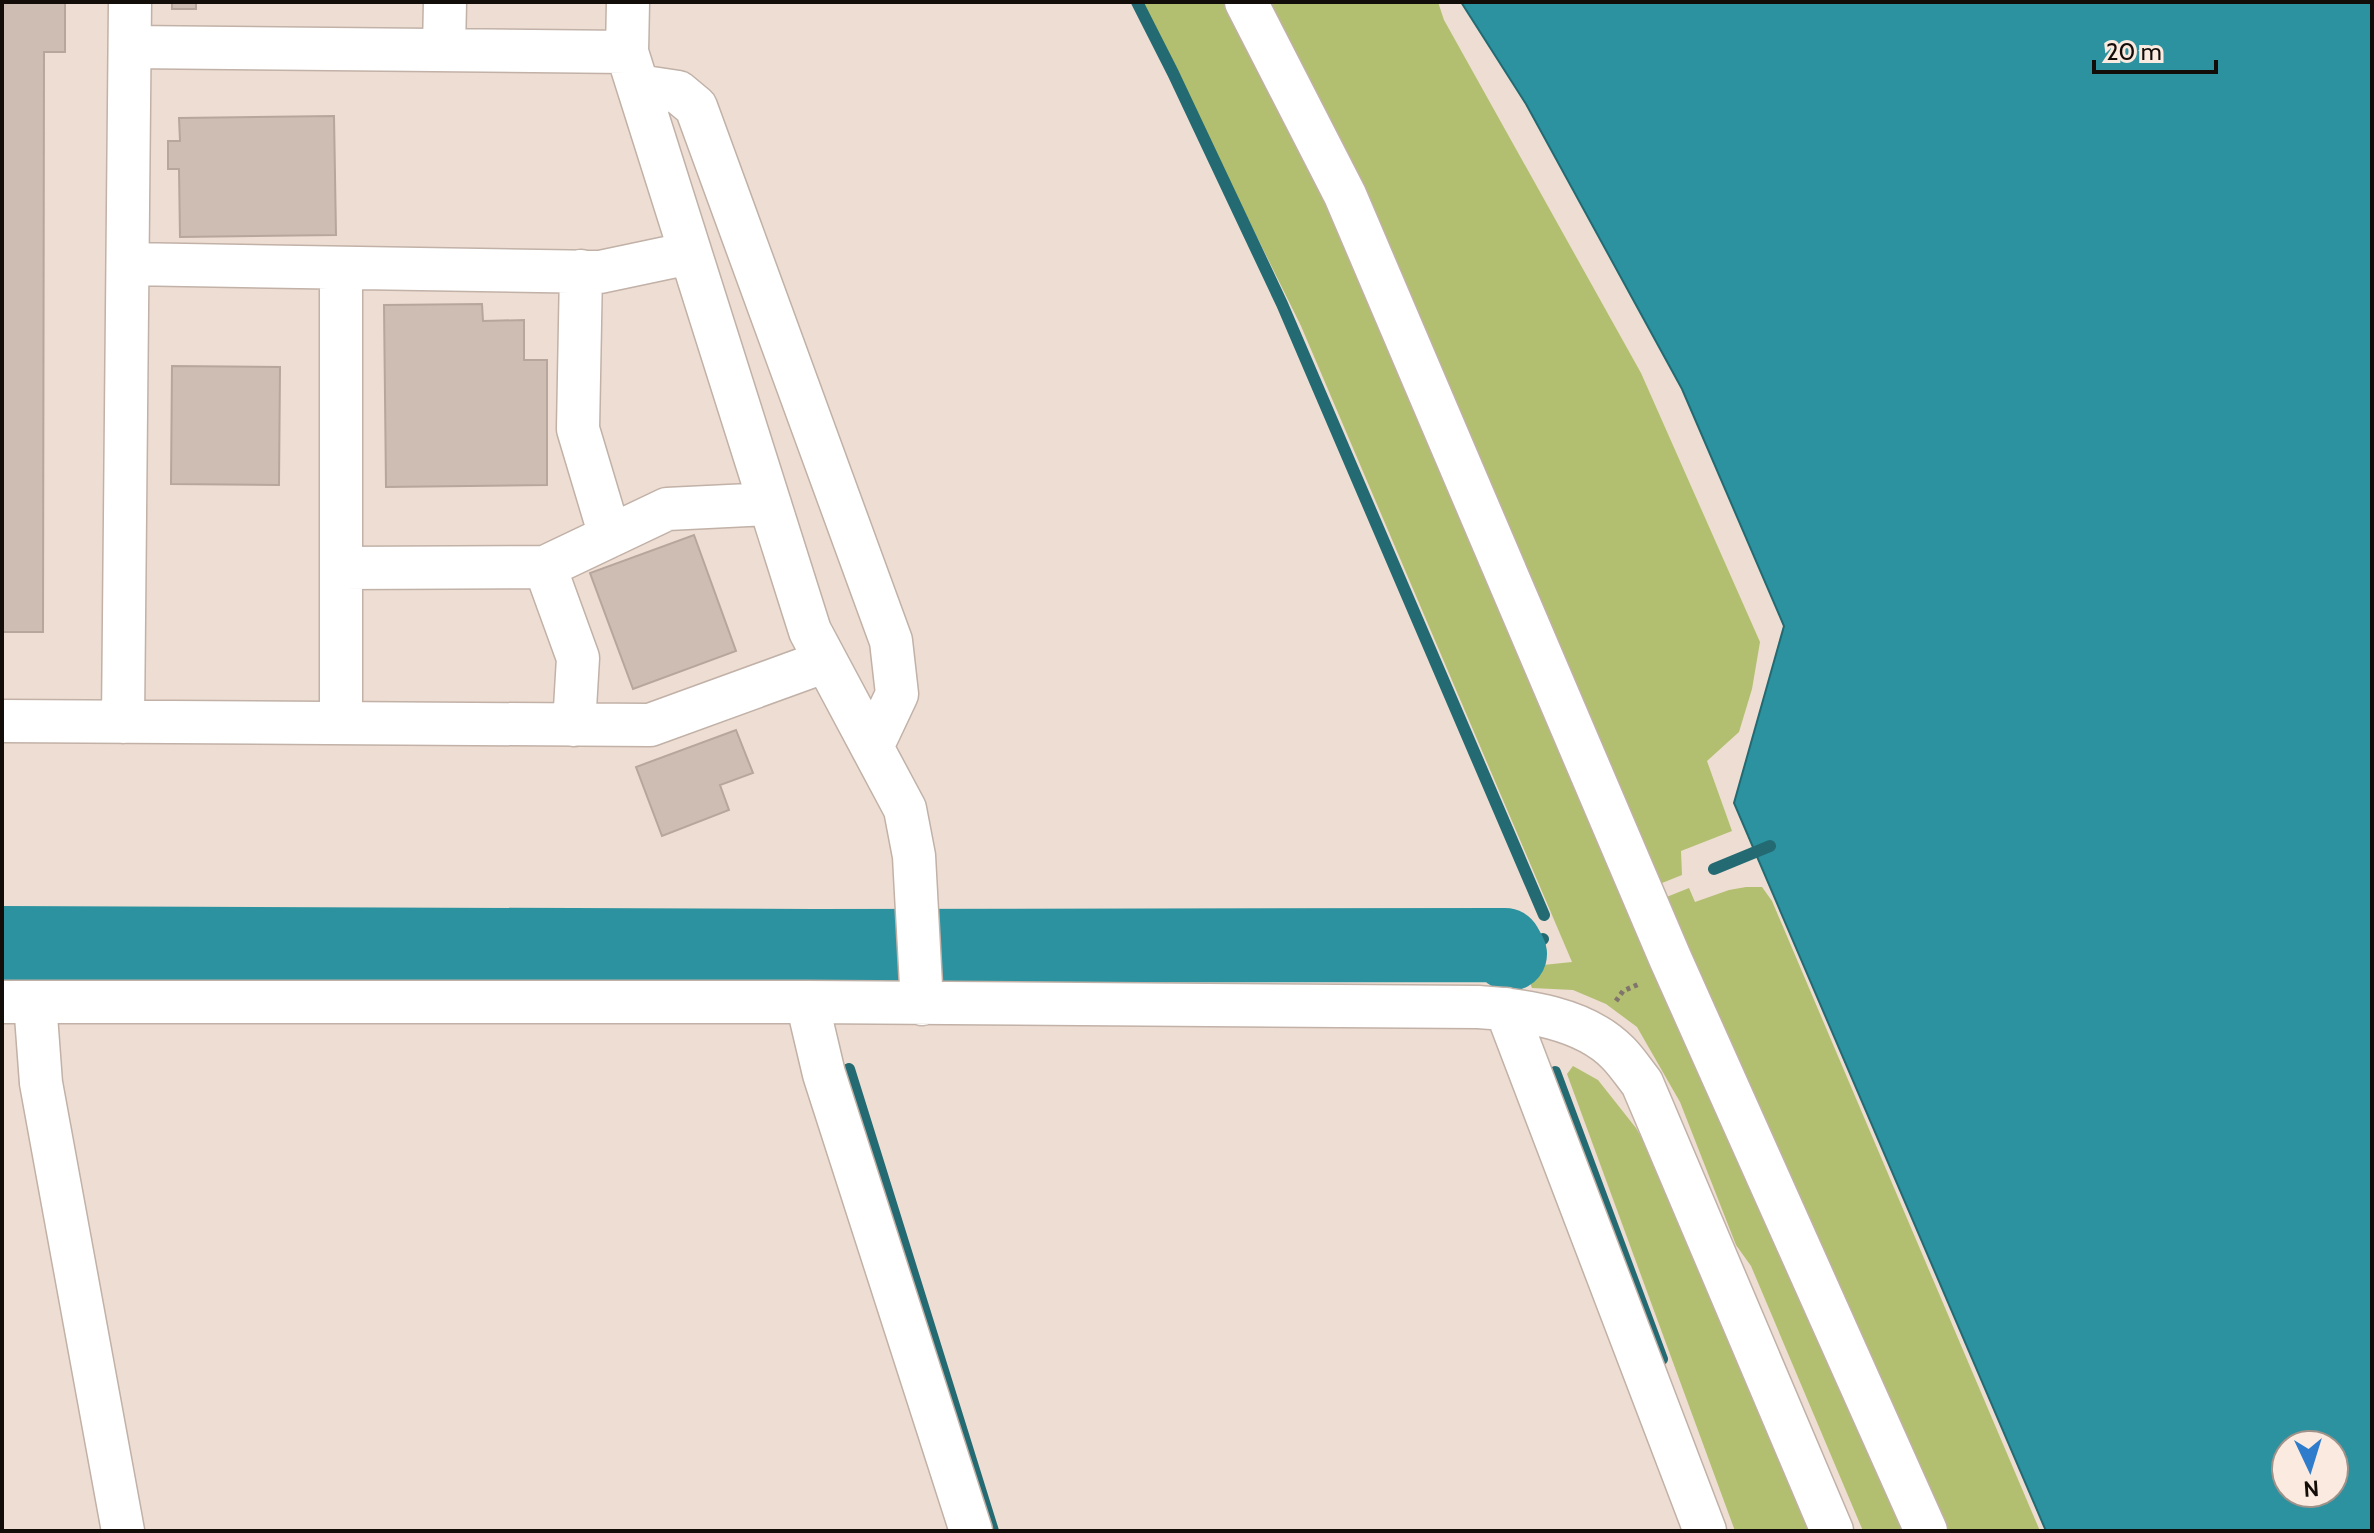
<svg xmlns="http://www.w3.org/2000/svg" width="2374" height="1533" viewBox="0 0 2374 1533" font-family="Cabin,sans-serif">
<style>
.green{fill:#b2bf70}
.water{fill:#2c929f;stroke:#246a72;stroke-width:2;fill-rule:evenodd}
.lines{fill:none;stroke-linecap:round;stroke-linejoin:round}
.stream{stroke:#246a72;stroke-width:12}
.river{stroke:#2c929f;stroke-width:74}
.building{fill:#cebdb3;stroke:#b6a69c;stroke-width:2}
.minor-casing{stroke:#c1b1a7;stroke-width:45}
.path{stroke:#80746d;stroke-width:5;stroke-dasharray:4 4;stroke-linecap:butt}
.minor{stroke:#fff;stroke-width:42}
</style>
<rect width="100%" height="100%" fill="#eeddd2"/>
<!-- green -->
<path class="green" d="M1141,2H1230L1393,347L1908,1531H1863L1751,1266L1736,1245L1680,1102L1637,1027L1606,1004L1573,990L1532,988L1524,967L1572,962L1301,326Z
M1261,2H1438L1444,20L1641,373L1760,642L1752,689L1739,732L1707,761L1732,831L1681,851L1682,875L1657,885Z
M1746,887H1762L1772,901L2040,1531H1937L1664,898L1689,888L1695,902L1729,890Z
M1573,1066L1598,1080L1636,1128L1670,1188L1814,1531H1735L1567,1074Z"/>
<!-- water -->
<path class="water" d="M1461,2H2372V1531H2046L1734,803L1784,626L1682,389L1526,104ZM2286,1445H2334V1493H2286Z"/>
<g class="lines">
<!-- stream -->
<path class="stream" d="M1137,2L1173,73L1282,304L1544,915
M1714,869L1770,846
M813,946L816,961
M1514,961L1510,954L1543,939
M849,1069L993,1531
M1555,1072L1662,1359"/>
<!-- river -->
<path class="river" d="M2,943L813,946L1505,945L1510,954"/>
</g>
<!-- building -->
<path class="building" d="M2,2H65V52H44L43,632H2Z
M172,2H196V9H172Z
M334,116L336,235L180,237L179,169H168V141H180L179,118Z
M482,304L483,321L524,320V360H547V485L386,487L384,305Z
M172,366L280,367L279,485L171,484Z
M694,535L736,651L633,689L590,573Z
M736,730L753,773L720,785L729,810L662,836L636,767Z"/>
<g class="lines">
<!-- minor casing -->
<g class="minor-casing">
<path id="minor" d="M628,2L627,52L810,631L905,809L914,856L922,1004
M1246,2L1345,195L1670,958L1926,1531
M130,47L627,52
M444,49L445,2
M638,86L678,92L696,107L891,641L897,694L872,747
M128,264L600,272L690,253
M581,271L578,429L610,536
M545,567L578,658L574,725
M341,568L545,567L667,509L770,504
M2,721L650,725L826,661
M123,722L130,2
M341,723V268
M2,1002H807L1478,1007C1524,1010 1584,1018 1618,1053C1627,1062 1634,1073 1642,1083L1832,1531
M35,1002L41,1083L123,1531
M807,1002L824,1074L971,1531
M1506,1009L1705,1531"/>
</g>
<!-- path -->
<path class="path" d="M1616,1001L1623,991L1639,984"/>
<!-- minor -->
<use href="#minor" class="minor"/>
</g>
<!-- border -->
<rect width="2374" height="1533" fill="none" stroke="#130d0a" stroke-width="8"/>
<!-- north arrow -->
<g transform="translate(2310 1469) rotate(176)"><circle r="38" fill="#fbeadf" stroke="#9e928a" stroke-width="2"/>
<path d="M0-6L14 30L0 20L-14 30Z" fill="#2f7ccc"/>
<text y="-12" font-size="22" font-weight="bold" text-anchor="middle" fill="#130d0a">N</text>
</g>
<!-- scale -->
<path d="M2094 60v12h122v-12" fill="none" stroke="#130d0a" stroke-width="4"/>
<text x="2106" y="60" font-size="24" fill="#130d0a" stroke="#fbeadf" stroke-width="6" paint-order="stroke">20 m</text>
</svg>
